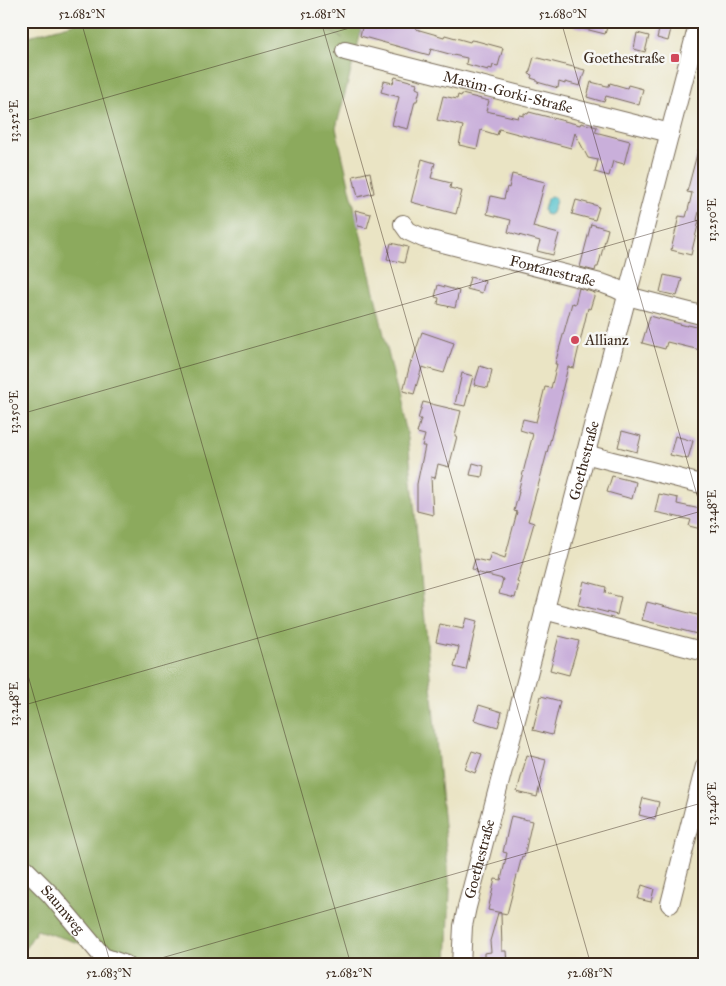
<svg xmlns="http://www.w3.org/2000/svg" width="726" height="986" viewBox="0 0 726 986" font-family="'IM FELL Great Primer',serif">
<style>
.forest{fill:#8caa5d;stroke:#646a3e}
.water{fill:#56c3cd;stroke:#487676}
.building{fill:#c9afda}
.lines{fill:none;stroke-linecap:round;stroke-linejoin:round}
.minor-casing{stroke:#786b58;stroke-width:20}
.minor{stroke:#fff;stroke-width:18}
.ticks{fill:none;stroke:#3b2a1e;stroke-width:1;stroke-opacity:0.45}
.poi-dot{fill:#d1495b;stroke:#f6f6f2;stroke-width:2}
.labels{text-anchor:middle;stroke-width:5;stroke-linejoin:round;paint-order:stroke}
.poi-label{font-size:15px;fill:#3b2a1e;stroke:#f6f6f2;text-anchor:end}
.street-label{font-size:15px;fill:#3b2a1e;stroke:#f6f6f2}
.neatline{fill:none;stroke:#3b2a1e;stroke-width:2}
.ticks-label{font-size:12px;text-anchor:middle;fill:#3b2a1e}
</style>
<rect width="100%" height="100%" fill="#f6f6f2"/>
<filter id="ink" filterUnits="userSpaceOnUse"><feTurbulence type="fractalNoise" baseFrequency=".02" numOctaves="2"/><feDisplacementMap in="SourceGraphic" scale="10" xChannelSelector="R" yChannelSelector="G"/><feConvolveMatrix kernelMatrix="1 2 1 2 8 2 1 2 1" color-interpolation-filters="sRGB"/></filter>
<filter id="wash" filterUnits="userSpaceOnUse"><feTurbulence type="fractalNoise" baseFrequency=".0096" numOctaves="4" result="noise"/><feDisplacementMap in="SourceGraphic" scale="20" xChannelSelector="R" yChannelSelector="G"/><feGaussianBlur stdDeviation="1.12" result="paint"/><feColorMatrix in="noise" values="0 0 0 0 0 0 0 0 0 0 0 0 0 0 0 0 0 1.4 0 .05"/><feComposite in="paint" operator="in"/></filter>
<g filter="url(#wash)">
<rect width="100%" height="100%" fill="#eae4c4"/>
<!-- forest -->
<path class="forest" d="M84,21H311V23L343,38L313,21H364L336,128L408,438L450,890L447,965H149L37,930L23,952L21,951V38Z"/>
<!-- water -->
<path class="water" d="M550,196L554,197L556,201L552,213L549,215L545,214L544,210L547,199Z"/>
<g id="blocks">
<!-- building -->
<path class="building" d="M388,21H418L416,29L444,37L445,35L470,42L471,40L477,41L503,48L498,66L493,65L492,69L488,68V70L466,64L467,58L453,55L431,49L429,55L360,36L363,23L386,29Z
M570,21H596L608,24L605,34L569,25Z
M661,22L672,25L668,41L657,38Z
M637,33L649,36L645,52L634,49Z
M534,57L585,70L580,86L565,82V84L559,82L558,88L537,82V80L531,78L532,75L529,74Z
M395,77L417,83L416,88L420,90L417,101H415L408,129L392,125L399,97L381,92L384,81L393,83Z
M591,82L607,86H609L610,83L627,88L628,85L643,89L639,105L606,96L604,102L587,97Z
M462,94L489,101L486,111L518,118L519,115L524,116V113L528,114L529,112L580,125L581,123L597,127L595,132L630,141L624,164L613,161L609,176L595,172L598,160L588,158L575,133L571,148L499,129L497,135L481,130L477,149L459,145L463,126L437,120L443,96L457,99L458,95L461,96Z
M701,139L705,140V196H703L697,220L699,221L691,255L671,250L679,216L686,217L689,206L692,193L687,192Z
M422,159L435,163L431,178L451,183L450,188L462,191L456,214L411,202Z
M370,172L374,193L358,197L353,176Z
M512,174L545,182L533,227L559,234L553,255L537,251L540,241L508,232L511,220L487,214L491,196L504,199L507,187L509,188Z
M576,200L598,206L597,207H599L595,220L572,214Z
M355,210L371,214L367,228L358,226Z
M591,224L608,229L598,267H596L595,271L580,267Z
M391,243L408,247L404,263L387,259Z
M664,275L682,279L677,296L660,292Z
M470,277L485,281L482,293L467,289Z
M438,285L459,291L455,308L438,304L439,298L435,297Z
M579,288L595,293L590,309L588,308L574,368L568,367L562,391L563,392L540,479L528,521L534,523L517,582L519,583L515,598L499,594L503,579L475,572L476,570L472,569L475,559L488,562L491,553L505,558L517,512L514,511L519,492H518L533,434L520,430L523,419L536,422L545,387L551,388L557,364H555L572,303L575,304Z
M650,316L687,326L688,325L705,329L700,350L667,342L665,349L642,343Z
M422,332L454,343L444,373L422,367L414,394L403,391L411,361L412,362Z
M480,366L492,370L488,388L474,385Z
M462,373L473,376L465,406L455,404Z
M423,402L461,411L455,436H457L449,467L438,464L435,478L431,477L433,515L417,511V484L425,446H422L425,435L417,433L421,419H418Z
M622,431L641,436L637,452L618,447Z
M675,436L693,441L688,459L670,455Z
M473,463L484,466L482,477L470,475Z
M612,476L636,482L632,499L607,492Z
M659,494L678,498L677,504L705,510V530L689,526L691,520L655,512Z
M584,581L606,587L605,593L621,597L617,615L578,605Z
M647,602L701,616L697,634L642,620Z
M466,618L477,621L466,670L454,667L459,647L436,642L440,624L463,629Z
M559,636L579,641L569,675L550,670Z
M541,696L560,701L552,735L533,730Z
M479,705L502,712L498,727L474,720Z
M472,751L482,754L475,773L465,769Z
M527,755L546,760L537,797L517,792Z
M643,798L659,802L655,819L639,815Z
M511,816L532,821L524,857L522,856L507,914L488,910L495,879L501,880L507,853L503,852Z
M642,885L654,889L651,902L638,899Z
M498,913H501L502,951H506L507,965H484V953L491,952L490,941Z"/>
</g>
</g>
<g filter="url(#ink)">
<use href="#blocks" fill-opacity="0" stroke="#786b58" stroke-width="1"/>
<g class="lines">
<!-- minor casing -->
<g class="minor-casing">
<g id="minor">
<path id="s1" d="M345,51L670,133"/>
<path id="s2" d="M403,224L408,231L423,238L604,284L615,288L635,298L705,316"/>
<path d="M585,454L705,485"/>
<path d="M544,610L705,652"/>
<path id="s3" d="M21,865L51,895L103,957L126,965"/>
<path d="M670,904L705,766"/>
<path id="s4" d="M461,965L463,926L467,907L699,21"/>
</g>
</g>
<!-- minor -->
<use href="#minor" class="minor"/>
</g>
</g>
<!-- ticks -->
<path class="ticks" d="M81,21L351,965M321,21L591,965M561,21L705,523M21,122L374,21M21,414L705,218M21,651L111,965M21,706L705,510M137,965L705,802"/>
<!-- markers -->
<g class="poi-dot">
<rect x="670" y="53" width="10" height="10" rx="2.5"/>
<circle cx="575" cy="340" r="5"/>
</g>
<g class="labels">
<!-- poi labels -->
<g class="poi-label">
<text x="665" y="63">Goethestraße</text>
<text x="585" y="345" text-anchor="start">Allianz</text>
</g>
<!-- street labels -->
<g class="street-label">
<text dy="5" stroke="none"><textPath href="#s1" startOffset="168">Maxim-Gorki-Straße</textPath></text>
<text dy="5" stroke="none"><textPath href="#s2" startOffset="159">Fontanestraße</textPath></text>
<text dy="5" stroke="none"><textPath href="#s4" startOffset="520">Goethestraße</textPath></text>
<text dy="5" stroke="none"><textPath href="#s4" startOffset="108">Goethestraße</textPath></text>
<text dy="5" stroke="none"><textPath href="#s3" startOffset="61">Saumweg</textPath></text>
</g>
</g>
<!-- margin -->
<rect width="726" height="986" fill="none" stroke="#f6f6f2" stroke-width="55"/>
<rect x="28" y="28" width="670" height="930" class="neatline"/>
<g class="ticks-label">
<text x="82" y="18">52.682°N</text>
<text x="323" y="18">52.681°N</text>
<text x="563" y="18">52.680°N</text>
<text transform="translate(14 121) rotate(-90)" y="4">13.252°E</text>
<text transform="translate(712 220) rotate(-90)" y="4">13.250°E</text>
<text transform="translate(14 412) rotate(-90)" y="4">13.250°E</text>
<text transform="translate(712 512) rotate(-90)" y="4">13.248°E</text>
<text transform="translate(14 704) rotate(-90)" y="4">13.248°E</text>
<text transform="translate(712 804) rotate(-90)" y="4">13.246°E</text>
<text x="109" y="977">52.683°N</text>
<text x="349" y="977">52.682°N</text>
<text x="590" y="977">52.681°N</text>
</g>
</svg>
